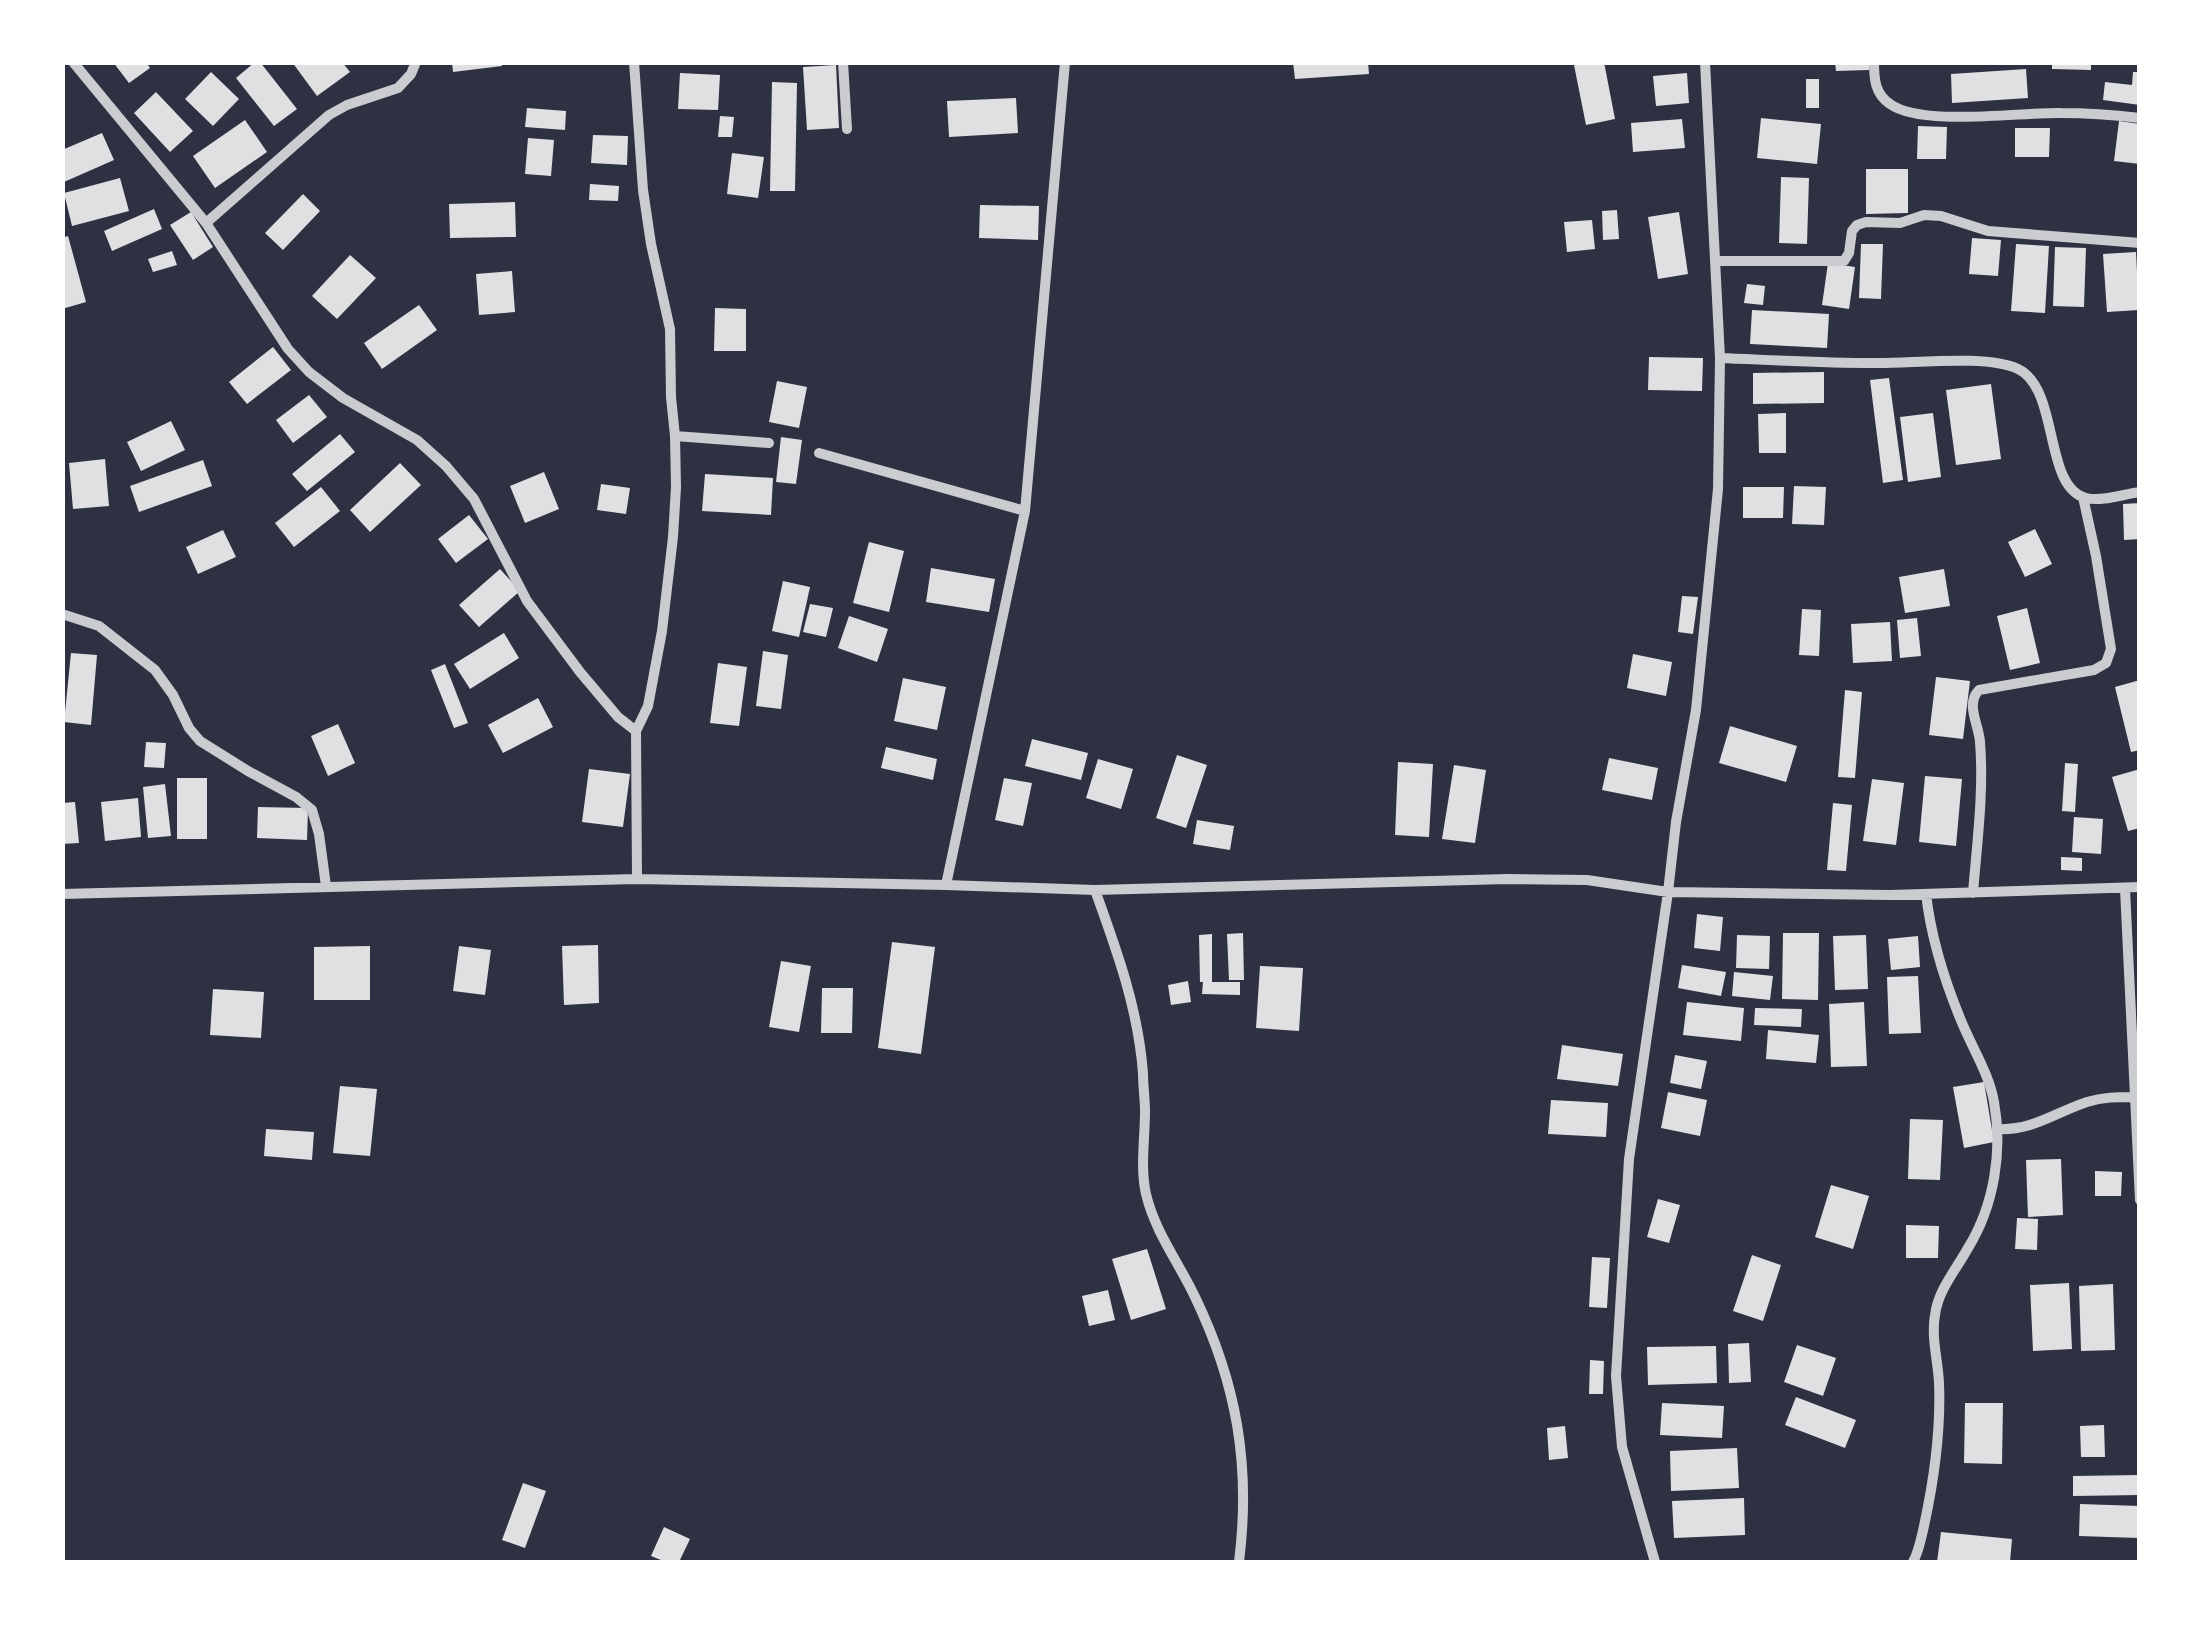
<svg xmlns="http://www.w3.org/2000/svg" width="2202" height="1625" viewBox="0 0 2202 1625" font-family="Rubik,sans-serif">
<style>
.building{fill:#e0e0e3}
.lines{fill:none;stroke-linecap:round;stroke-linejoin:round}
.minor{stroke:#caccd0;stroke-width:10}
</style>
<rect width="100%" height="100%" fill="#2d3142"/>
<!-- building -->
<path class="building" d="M113,62H146L150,68L129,83Z
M255,62H260L297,109L274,126L236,78Z
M292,62H342L350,72L317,96Z
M452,62H502V66L453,72Z
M1293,62H1368L1369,74L1295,79Z
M1588,62H1604L1615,119L1586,125L1574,65Z
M1835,62H1869V70L1836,71Z
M2052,62H2091V70L2052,69Z
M836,65L839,128L807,130L803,67Z
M2026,69L2028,98L1952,103L1951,74Z
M211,72L239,99L213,126L185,99Z
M2133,72H2140V105L2103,100L2105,82L2132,85Z
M680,73L720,75L718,110L678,109Z
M1687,73L1689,103L1656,106L1653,76Z
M1806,79H1819V108H1806Z
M772,82L797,83L795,191H770Z
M156,92L193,131L170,152L134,113Z
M1016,98L1018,133L949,137L947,101Z
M527,108L566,111L565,130L525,127Z
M720,116L734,117L732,137H718Z
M1761,118L1821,124L1817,164L1757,158Z
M1682,119L1685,148L1633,152L1631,123Z
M245,120L267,152L215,188L193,156Z
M2119,121L2140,124V164L2114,161Z
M1918,126L1947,127L1946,159H1917Z
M2015,128H2050L2049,157H2015Z
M102,133L114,160L64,182L62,150Z
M593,135L628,136L627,165L591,163Z
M528,138L554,140L551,176L525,174Z
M732,153L764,157L758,198L727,194Z
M1866,169H1908V213L1866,214Z
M1781,177L1809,178L1807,244L1779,243Z
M120,178L129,211L72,226L64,193Z
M590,184L619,186L618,201L589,200Z
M303,194L320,211L283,250L265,233Z
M515,202L516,237L450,238L449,204Z
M980,205L1039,206L1038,240L979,238Z
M154,209L162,229L112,251L104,231Z
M1617,210L1619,239L1603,240L1602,211Z
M191,212L213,247L193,260L170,225Z
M1679,212L1688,274L1658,279L1648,217Z
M1592,220L1595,249L1567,252L1564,222Z
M68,236L86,302L62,309V238Z
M1972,238L2001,240L1998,276L1969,274Z
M1861,244H1883L1881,299L1859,298Z
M2016,244L2049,246L2045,313L2011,311Z
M2055,247L2086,248L2084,307L2053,306Z
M172,251L177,265L153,272L148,259Z
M2136,252L2139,310L2107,312L2103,254Z
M350,255L376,278L337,319L312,296Z
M1828,263L1855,267L1849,309L1822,305Z
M512,271L515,312L479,315L476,274Z
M1747,284L1765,286L1763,305L1744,303Z
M419,305L437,330L382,369L364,343Z
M715,308L746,309V351H714Z
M1752,310L1829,314L1827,348L1750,344Z
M273,347L291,370L247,404L229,382Z
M1649,357L1703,358L1702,391L1648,390Z
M1824,372V403L1753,404V373Z
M1889,378L1903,480L1883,483L1870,380Z
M777,381L807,387L799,428L769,422Z
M1991,384L2001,459L1956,465L1946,390Z
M309,395L327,417L293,443L276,420Z
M1786,413V453H1759L1758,414Z
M1933,413L1941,477L1908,482L1900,417Z
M171,421L185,450L141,471L127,442Z
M340,434L355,452L307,491L292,474Z
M781,437L802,440L796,484L776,482Z
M105,459L109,506L73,509L69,463Z
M203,460L212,486L139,512L130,486Z
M400,463L421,485L370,532L350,510Z
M544,472L559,509L525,523L510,486Z
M705,474L773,478L771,515L702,511Z
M601,484L630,488L626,514L597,510Z
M1794,486L1826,487L1824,525L1792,524Z
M321,487L340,511L294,547L275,523Z
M1743,487H1784L1783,518H1743Z
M2140,503V539L2124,540L2123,504Z
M469,515L488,539L456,563L438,539Z
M2035,529L2052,564L2025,577L2008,542Z
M223,530L236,557L198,574L186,547Z
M869,542L904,551L889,612L853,603Z
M931,568L995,579L989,612L926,602Z
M500,569L520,591L479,627L459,605Z
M1944,569L1950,606L1905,613L1899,577Z
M783,581L810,587L799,637L772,631Z
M1682,596L1698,597L1693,634L1678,632Z
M810,604L833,608L826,637L803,632Z
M2027,608L2040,663L2010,670L1997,616Z
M1802,609L1821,610L1819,656L1799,655Z
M849,616L888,629L877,662L838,648Z
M1917,618L1921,656L1900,658L1897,620Z
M1890,622L1892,661L1853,663L1851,624Z
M504,633L519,658L470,689L454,664Z
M763,651L788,655L781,709L756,706Z
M71,653L97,655L91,725L64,722Z
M1633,654L1672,662L1666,696L1627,688Z
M718,663L747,667L739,726L710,723Z
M445,664L468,723L454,728L431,670Z
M1936,677L1970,681L1963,739L1929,735Z
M903,678L946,687L937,730L894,721Z
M2140,680V750L2131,752L2115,687Z
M1845,690L1862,692L1855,778L1838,777Z
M538,698L553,727L503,753L488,725Z
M338,724L355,763L328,776L311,736Z
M1730,726L1797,746L1786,782L1719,763Z
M1032,739L1088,753L1081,780L1025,766Z
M146,742L166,743L164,768L144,767Z
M886,747L937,759L933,780L881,768Z
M1177,755L1207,765L1186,828L1156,818Z
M1609,758L1658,768L1652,800L1602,790Z
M1098,759L1133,769L1121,809L1086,798Z
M1398,762L1433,764L1429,837L1395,835Z
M2065,763L2078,764L2075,812L2062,811Z
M1454,765L1486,770L1475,843L1442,839Z
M589,769L630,774L623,827L582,822Z
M2140,769V828L2128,831L2112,777Z
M1925,776L1962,779L1956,846L1919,842Z
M177,778H207V839H177Z
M1004,778L1032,783L1023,826L995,820Z
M1872,779L1904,783L1896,845L1863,841Z
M165,784L171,836L148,838L143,787Z
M138,798L141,837L105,841L101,802Z
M75,802L79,843L62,844V803Z
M1833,803L1852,805L1846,871L1827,870Z
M258,807L308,808L307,840L257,838Z
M2074,817L2103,819L2101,854L2072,852Z
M1197,820L1234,826L1230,850L1193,844Z
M2061,857L2082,858V871L2061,870Z
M1697,914L1723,917L1720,951L1694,948Z
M1243,933L1244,980H1229L1227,934Z
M1783,933H1819L1818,1000L1782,999Z
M1212,934V982H1240V995L1202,994L1203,982H1200L1199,935Z
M1737,935L1770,936L1769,969L1736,968Z
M1866,935L1868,989L1835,990L1833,936Z
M1918,936L1920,967L1891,970L1888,939Z
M892,942L935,947L921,1054L878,1048Z
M598,945L599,1003L564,1005L562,946Z
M370,946V1000H314V947Z
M459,946L491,950L485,995L453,991Z
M781,961L811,966L799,1032L769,1027Z
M1682,965L1726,972L1721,996L1678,988Z
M1260,966L1303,968L1299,1031L1256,1028Z
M1734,972L1773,976L1770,1000L1732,996Z
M1918,976L1921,1033L1889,1034L1887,977Z
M1188,981L1191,1002L1171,1005L1168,985Z
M822,988H853L852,1033H821Z
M213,989L264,992L261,1038L210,1035Z
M1687,1002L1744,1008L1741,1041L1683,1035Z
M1864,1002L1867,1066L1831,1067L1829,1004Z
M1755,1008L1802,1009L1801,1027L1754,1025Z
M1768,1030L1819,1035L1816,1063L1766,1059Z
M1562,1045L1623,1054L1618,1086L1557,1079Z
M1675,1055L1707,1061L1701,1089L1670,1083Z
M1984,1082L1994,1142L1964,1148L1953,1087Z
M340,1086L377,1089L370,1156L333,1153Z
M1668,1092L1707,1100L1700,1136L1661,1128Z
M1551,1100L1608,1103L1606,1137L1548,1134Z
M1910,1119L1943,1120L1940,1180L1908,1179Z
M266,1129L314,1132L312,1160L264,1156Z
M2061,1159L2063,1215L2028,1217L2026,1160Z
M2095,1171L2122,1172L2121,1196H2095Z
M1831,1185L1869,1196L1853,1249L1815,1237Z
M1658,1199L1680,1205L1669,1243L1647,1237Z
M2017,1218L2038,1219L2037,1250L2015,1249Z
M1906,1225L1939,1226L1938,1258H1906Z
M1147,1249L1166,1309L1131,1320L1112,1259Z
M1752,1255L1781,1265L1763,1321L1733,1311Z
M1592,1257L1610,1258L1607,1308L1589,1307Z
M2069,1283L2072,1349L2033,1351L2030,1285Z
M2113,1284L2115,1350L2081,1351L2079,1286Z
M1108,1290L1115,1320L1089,1326L1082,1296Z
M1749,1343L1751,1382L1729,1383L1728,1344Z
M1797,1345L1836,1358L1823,1396L1784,1382Z
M1716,1346L1717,1383L1648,1385L1647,1347Z
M1590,1360L1604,1361L1603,1394H1589Z
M1796,1397L1856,1420L1845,1448L1785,1425Z
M1662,1403L1724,1406L1722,1438L1660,1435Z
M1965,1403H2003L2002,1464L1964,1463Z
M2104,1425L2105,1457H2081L2080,1426Z
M1565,1426L1568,1458L1549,1460L1547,1428Z
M1737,1448L1739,1488L1671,1491L1670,1451Z
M2140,1475V1495L2073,1496V1476Z
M523,1483L546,1491L525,1548L502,1540Z
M1744,1498L1745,1535L1674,1538L1672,1501Z
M2080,1504L2140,1506L2139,1538L2079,1536Z
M664,1527L690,1539L679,1562H666L651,1556Z
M1941,1532L2012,1539L2010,1562H1937Z"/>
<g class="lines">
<!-- minor -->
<path class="minor" d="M73,62L206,223L288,349L309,372L343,398L417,440L446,466L474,499L527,601L580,672L618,717L636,731
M634,62L643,190L651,244L670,329L671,397L675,436L676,487L673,537L662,631L648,706L636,731L637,879
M843,62L847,129
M1874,62C1874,79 1875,94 1890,104C1922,127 2020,112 2061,113C2087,113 2114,115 2140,118
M206,223L329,115L347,105L398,88L411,74L416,62
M1717,261H1844L1849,253L1852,231L1857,225L1866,222L1900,223L1924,215L1941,216L1988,231L2140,243
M1720,358C1771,360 1822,363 1873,363C1911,364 1986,354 2018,369C2060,389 2043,487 2086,498C2102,502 2124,494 2140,492
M675,436L769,443
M819,453L1025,511
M62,614L99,626L155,670L173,695L189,728L200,741L248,771L296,797L312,810L319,834L326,886
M946,885L1025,511L1065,62
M2125,889L2140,1200
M1095,890C1117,951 1138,1008 1143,1073C1143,1086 1145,1099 1145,1111C1145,1139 1140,1167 1146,1194C1155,1232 1179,1263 1195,1297C1237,1384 1251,1466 1239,1562
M1973,893C1977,843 1984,792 1980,742C1979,725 1965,704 1979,690L2094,670L2106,663L2111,649L2096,556L2083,497
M62,894L637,879L946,885L1095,890L1508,879L1587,880L1668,892L1890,895L2140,887
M1997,1129C2032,1131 2054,1113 2087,1102C2103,1097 2117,1097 2133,1097
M1655,1562L1622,1447L1616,1376L1629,1159L1668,892L1676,822L1696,710L1718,489L1720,358L1705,62
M1913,1562C1919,1551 1921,1539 1924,1526C1934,1480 1941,1431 1939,1383C1938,1360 1931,1338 1935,1315C1938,1290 1956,1270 1968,1248C1994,1206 2003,1151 1994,1102C1989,1073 1971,1046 1960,1018C1944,979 1931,937 1926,894"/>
</g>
<!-- border -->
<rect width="2202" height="1625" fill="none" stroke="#ffffff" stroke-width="130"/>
</svg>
